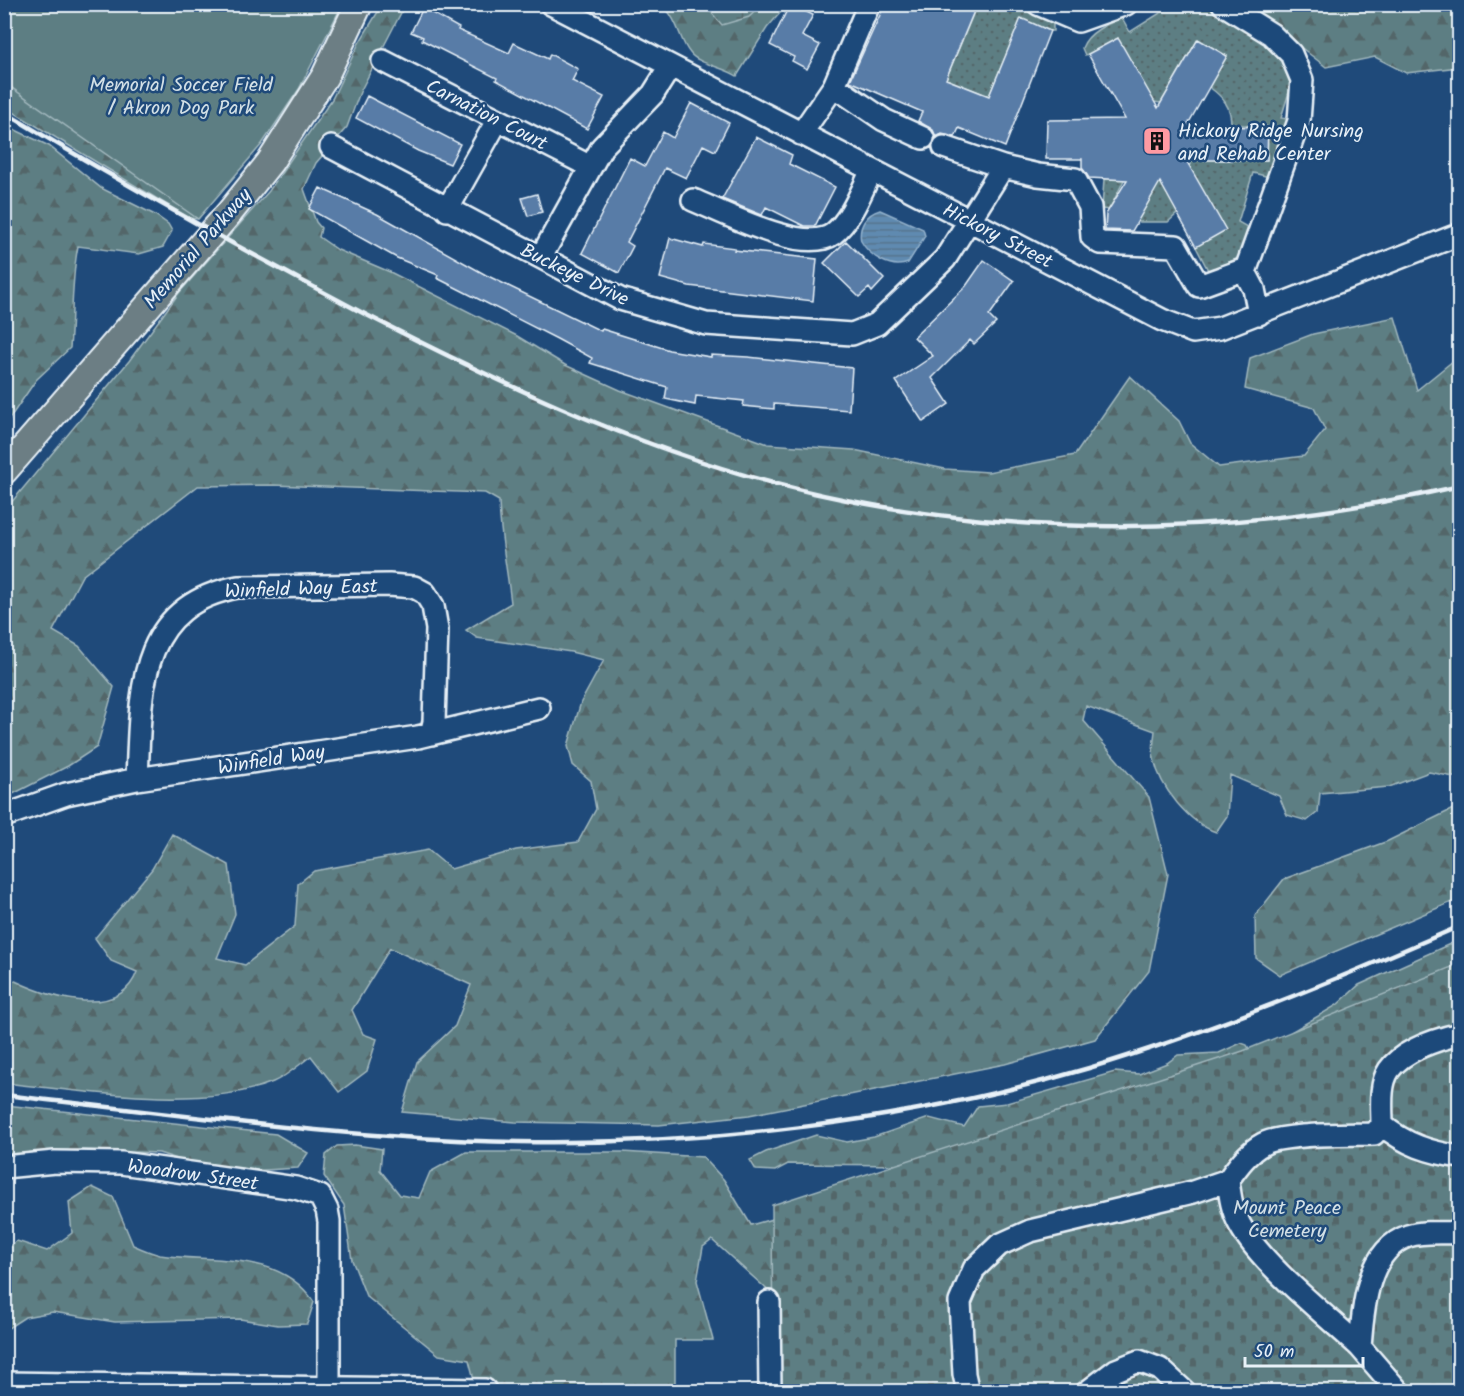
<svg xmlns="http://www.w3.org/2000/svg" width="1464" height="1396" viewBox="0 0 1464 1396" font-family="Kalam,sans-serif">
<style>
.grass{fill:url(#grass-dots);stroke:#a2b8be;stroke-width:1.5}
.forest{fill:url(#forest-firs);stroke:#a2b8be;stroke-width:1.5}
.wetland{fill:url(#wetland-marsh);stroke:#a2b8be;stroke-width:1.5}
.cemetery{fill:url(#cemetery-stones);stroke:#a2b8be;stroke-width:1.5}
.green{fill:#5d7e83;stroke:#a2b8be;stroke-width:1.5}
.water{fill:url(#water-rules);stroke:#95b3cd;stroke-width:1.5}
.building{fill:#587ba7;stroke:#e8f1f8;stroke-width:1.5}
.lines{fill:none;stroke-linecap:round;stroke-linejoin:round}
.minor-casing{stroke:#e8f1f8;stroke-width:26}
.major-casing{stroke:#e8f1f8;stroke-width:30}
.minor{stroke:#1f4a7a;stroke-width:21}
.major{stroke:#6c7e84;stroke-width:26}
.rail{stroke:#e8f1f8;stroke-width:4.5}
.labels{text-anchor:middle;stroke-width:5;stroke-linejoin:round;paint-order:stroke}
.park-label{font-size:20px;fill:#d3e0e6;stroke:#1f4a7a}
.street-label{font-size:20px;fill:#e8f1f8;stroke:#1f4a7a}
.poi-label{font-size:20px;fill:#e8f1f8;stroke:#1f4a7a;text-anchor:start}
</style>
<defs>
<pattern id="grass-dots" width="8" height="8" patternUnits="userSpaceOnUse" patternTransform="scale(1.5)"><rect width="8" height="8" fill="#5d7e83"/><path d="M2 2h.1M6 6h.1" fill="none" stroke="#536669" stroke-width="1.8" stroke-linecap="round"/></pattern>
<pattern id="forest-firs" width="22" height="20" patternUnits="userSpaceOnUse" patternTransform="scale(1.5)"><rect width="22" height="20" fill="#5d7e83"/><path d="M5 1l3.5 6h-7zM16 11l3.5 6h-7z" fill="#536669"/></pattern>
<pattern id="wetland-marsh" width="20" height="14" patternUnits="userSpaceOnUse" patternTransform="scale(1.5)"><rect width="20" height="14" fill="#5d7e83"/><path d="M1 5h8M5 5V1M11 12h8M15 12V8" fill="none" stroke="#536669"/></pattern>
<pattern id="cemetery-stones" width="16" height="16" patternUnits="userSpaceOnUse" patternTransform="scale(1.5)"><rect width="16" height="16" fill="#5d7e83"/><path d="M2 7V4a2 2 0 0 1 4 0v3zM10 15v-3a2 2 0 0 1 4 0v3z" fill="#536669"/></pattern>
<pattern id="water-rules" width="6" height="5" patternUnits="userSpaceOnUse" patternTransform="scale(1.5)"><rect width="6" height="5" fill="#5e8ab0"/><path d="M0 2.5h6" fill="none" stroke="#56738c"/></pattern>
</defs>
<rect width="100%" height="100%" fill="#1f4a7a"/>
<filter id="ink" filterUnits="userSpaceOnUse"><feTurbulence type="fractalNoise" baseFrequency=".0167" numOctaves="2"/><feDisplacementMap in="SourceGraphic" scale="12" xChannelSelector="R" yChannelSelector="G"/><feConvolveMatrix kernelMatrix="1 2 1 2 8 2 1 2 1" color-interpolation-filters="sRGB"/></filter>
<g filter="url(#ink)">
<!-- grass -->
<path class="grass" d="M1204,4L1270,42L1285,58L1293,79L1281,118L1293,120L1274,178L1253,173L1238,222L1249,228L1240,257L1209,272L1196,247L1189,166L1193,160H1267L1268,127L1231,124C1231,106 1223,97 1209,87L1227,56L1198,39L1161,103L1154,102L1118,38L1088,54L1085,55L1082,48C1088,32 1107,24 1122,18L1130,32L1165,10L1162,5Z
M977,5C1005,5 1031,4 1053,23V31H1050L1021,19L989,96L946,79Z
M1131,166L1109,210L1102,209L1104,179H1113Z
M1151,177L1161,183L1178,213L1168,222H1137L1152,196Z"/>
<!-- forest -->
<path class="forest" d="M670,4L787,5L767,28L737,76C724,67 698,64 690,53C680,41 679,24 667,10Z
M382,5H405L360,92L347,127L316,163L304,189L316,222L321,228L319,237L338,250L390,272L517,336L565,365L620,390L768,444L854,450L945,469L988,472L1075,455L1130,376L1179,421L1190,443L1219,467L1304,456L1325,430L1314,408L1245,389L1250,358L1313,334L1395,317L1417,390L1459,356V778L1429,772L1389,787L1320,793L1318,812L1307,821L1287,815L1279,796L1230,775L1227,816L1216,832C1189,823 1160,788 1154,759C1152,751 1154,739 1155,731L1086,706L1083,720L1149,797L1168,874L1149,971L1095,1039L1005,1064L749,1115L659,1125L515,1122L402,1112L417,1062L455,1026L471,985L390,948L352,1010L363,1034L377,1039L367,1071L339,1092L311,1056C300,1064 287,1076 273,1082C203,1111 80,1091 5,1083V976C40,994 118,1024 137,972L111,961L95,938L152,869L172,834L229,865L235,914L217,958L245,965L295,926L298,884L314,871L428,850L451,869L516,850L578,842L596,809L591,781L573,765L568,746L581,702L604,660L571,652L477,638L466,630L511,603C507,568 500,536 499,501L485,493L273,485L198,486L82,576L53,631L79,646L114,687L97,747L68,766L5,798V510L129,361L179,293L269,191L332,99L359,43Z
M1232,5H1459V67L1406,73L1375,57L1326,67L1298,45Z
M4,65L249,156L198,219L189,218L5,107Z
M5,125L49,146L101,188L155,215L168,224L172,231L163,247L139,254L78,246C71,280 73,314 70,348L36,380L5,425Z
M1459,806V899L1280,975L1256,958L1255,916L1284,879L1388,841Z
M1459,940V985L1291,1032L1337,1005L1359,985Z
M1241,1043L1247,1045L1260,1067L908,1165L788,1164L775,1171L756,1170L750,1160L766,1152L816,1135L847,1142L874,1137L929,1118L964,1127L978,1106L1007,1103L1115,1072L1139,1074L1167,1063L1178,1055L1219,1053Z
M5,1105L276,1134L308,1153L298,1168L249,1171L205,1168L159,1153L81,1150L5,1156Z
M355,1145L382,1149L380,1170L400,1195L419,1198L430,1172L466,1152H622L703,1157L724,1180L751,1225L772,1219L794,1202L772,1294L712,1240L703,1247L697,1281L713,1340H675V1391H477L469,1360L439,1355L366,1296L352,1260L344,1205L324,1176L326,1155L337,1146Z
M92,1187L113,1197L133,1245C142,1249 151,1253 160,1255C213,1263 280,1250 314,1302L307,1324L278,1325L240,1319L115,1322L53,1312L25,1317L5,1330V1249L17,1241L47,1251L72,1233L69,1202Z"/>
<!-- wetland -->
<path class="wetland" d="M714,5V4L762,5L749,17L722,25L710,11Z"/>
<!-- cemetery -->
<path class="cemetery" d="M1459,964V1391H773L772,1205L1243,1051Z"/>
<!-- green -->
<path class="green" d="M5,4H342V5L299,89L262,144L198,219L5,83Z"/>
<!-- water -->
<path class="water" d="M880,210L923,229L925,236L908,263C891,270 869,256 861,241C858,227 866,214 880,210Z"/>
<!-- building -->
<path class="building" d="M790,4L813,15L802,36L820,45L807,69L792,61L794,57L770,45Z
M885,4H977L946,79L989,96L1021,18L1050,31L1005,147L959,128L955,137L942,134L936,137L933,130L918,121L922,112L850,81Z
M423,8L459,28L458,30L509,53L514,43L548,59L550,54L578,69L572,81L604,97L587,129L496,80L497,78L422,40L423,37L411,32Z
M1118,38L1158,108L1198,39L1227,56L1187,126L1268,127L1267,160H1186L1226,230L1196,247L1160,182L1132,231L1105,230L1106,214L1127,180L1089,178L1082,168V159H1046L1047,120L1125,119L1088,54Z
M367,96L460,144L450,164L418,151L356,118Z
M691,103L729,123L715,151L703,145L686,178L665,168L627,242L633,246L619,273L582,253L630,158L645,166L663,132L673,138Z
M756,137L792,155L789,164L835,187L815,226H804L766,207L762,215L722,199Z
M320,188L377,214L486,275L601,331L602,329L669,350L711,357V355L748,357L852,368L849,410L774,404V409L743,406L744,401L696,396L695,405L665,399L667,387L590,363L592,358L557,339L437,278L438,275L397,258L309,209Z
M537,194L542,212L528,216L522,198Z
M670,238L703,247L704,244L735,248L734,250L817,259L813,301L689,286L660,278Z
M846,241L884,279L872,292L869,288L859,297L824,263Z
M984,260L1014,281L989,316L996,323L974,344L970,340L932,378L949,404L923,422L896,381L933,356L914,337L966,286Z"/>
<g class="lines">
<!-- minor casing -->
<g class="minor-casing">
<path id="minor" d="M551,4L1162,320L1193,332L1220,328L1460,234
M1038,4L1078,21L1126,4
M1223,4L1271,34L1291,54L1302,80L1299,121L1245,272
M383,61L591,167
M834,86L869,4
M801,134L834,86L884,120L923,138
M331,147L620,299L706,324L852,334L877,324L945,259L1003,167L1038,175L1075,179L1090,207L1092,237L1100,243L1176,246L1199,286L1240,271L1245,272L1254,289L1259,314
M944,147L1003,167
M693,200C723,212 804,255 833,234C851,220 862,190 872,170
M447,210L497,121
M541,257L602,147L653,94L670,67
M137,779C141,696 135,606 238,587L389,585L414,587L425,593L433,606L437,629L434,722L431,734
M4,816L66,794L137,779L418,737L539,708
M1460,1034C1438,1039 1403,1050 1389,1070C1379,1085 1382,1108 1382,1125C1406,1145 1429,1152 1460,1157
M1382,1125L1374,1134C1348,1135 1283,1133 1263,1144C1248,1152 1238,1166 1228,1180C1230,1196 1232,1211 1240,1225C1261,1264 1326,1315 1360,1347C1363,1310 1366,1251 1408,1236C1422,1231 1444,1233 1460,1233
M4,1167L55,1162L121,1163L296,1188L320,1196L327,1210L329,1221V1392
M769,1302L770,1392
M1360,1347L1399,1392
M4,1383L485,1390
M968,1392L964,1374L960,1302L974,1269L999,1245L1030,1231L1193,1192L1228,1180
M1087,1392L1116,1370L1139,1361L1160,1369L1185,1392"/>
</g>
<!-- major casing -->
<g class="major-casing">
<path id="major" d="M4,471L230,212L270,162L325,76L359,4"/>
</g>
<!-- minor -->
<use href="#minor" class="minor"/>
<!-- major -->
<use href="#major" class="major"/>
<!-- rail -->
<path class="rail" d="M4,112C120,182 237,247 357,310C491,379 627,444 773,483C997,542 1235,538 1460,486
M4,1095C175,1114 347,1139 519,1142C709,1145 907,1122 1089,1068C1216,1030 1338,979 1460,926"/>
</g>
</g>
<!-- icons -->
<defs>
<g id="building-square" transform="scale(1.5)"><rect x="-9" y="-9" width="18" height="18" rx="4" fill="#ff9aa2" stroke="#1f4a7a"/><path d="M-4-6H4V6H1V3H-1V6H-4ZM-2.5-4.3h1.7v1.8h-1.7ZM.8-4.3h1.7v1.8H.8ZM-2.5-1h1.7V.8h-1.7ZM.8-1h1.7V.8H.8Z" fill="#111"/></g>
</defs>
<g fill-rule="evenodd">
<use href="#building-square" x="1157" y="141"/>
</g>
<g class="labels">
<!-- park labels -->
<g class="park-label">
<text x="181" y="91">Memorial Soccer Field<tspan x="181" dy="23">/ Akron Dog Park</tspan></text>
<text x="1287" y="1214">Mount Peace<tspan x="1287" dy="23">Cemetery</tspan></text>
</g>
<!-- street labels -->
<g class="street-label">
<text transform="translate(487 114) rotate(27)" y="7">Carnation Court</text>
<text transform="translate(998 235) rotate(27)" y="7">Hickory Street</text>
<text transform="translate(197 248) rotate(-49)" y="7">Memorial Parkway</text>
<text transform="translate(575 274) rotate(26)" y="7">Buckeye Drive</text>
<text transform="translate(301 588) rotate(-2)" y="7">Winfield Way East</text>
<text transform="translate(271 759) rotate(-9)" y="7">Winfield Way</text>
<text transform="translate(193 1174) rotate(8)" y="7">Woodrow Street</text>
</g>
<!-- poi labels -->
<g class="poi-label">
<text x="1178" y="137">Hickory Ridge Nursing<tspan x="1178" dy="23">and Rehab Center</tspan></text>
</g>
</g>
<!-- margin -->
<rect width="1464" height="1396" fill="none" stroke="#1f4a7a" stroke-width="24"/>
<rect x="12" y="12" width="1440" height="1372" fill="none" stroke="#e8f1f8" stroke-width="2" filter="url(#ink)"/>
<!-- scale -->
<path d="M1245 1357v9h118v-9" fill="none" stroke="#e8f1f8" stroke-width="3"/>
<text x="1254" y="1357" font-size="18" fill="#e8f1f8" stroke="#1f4a7a" stroke-width="4.5" paint-order="stroke">50 m</text>
</svg>
